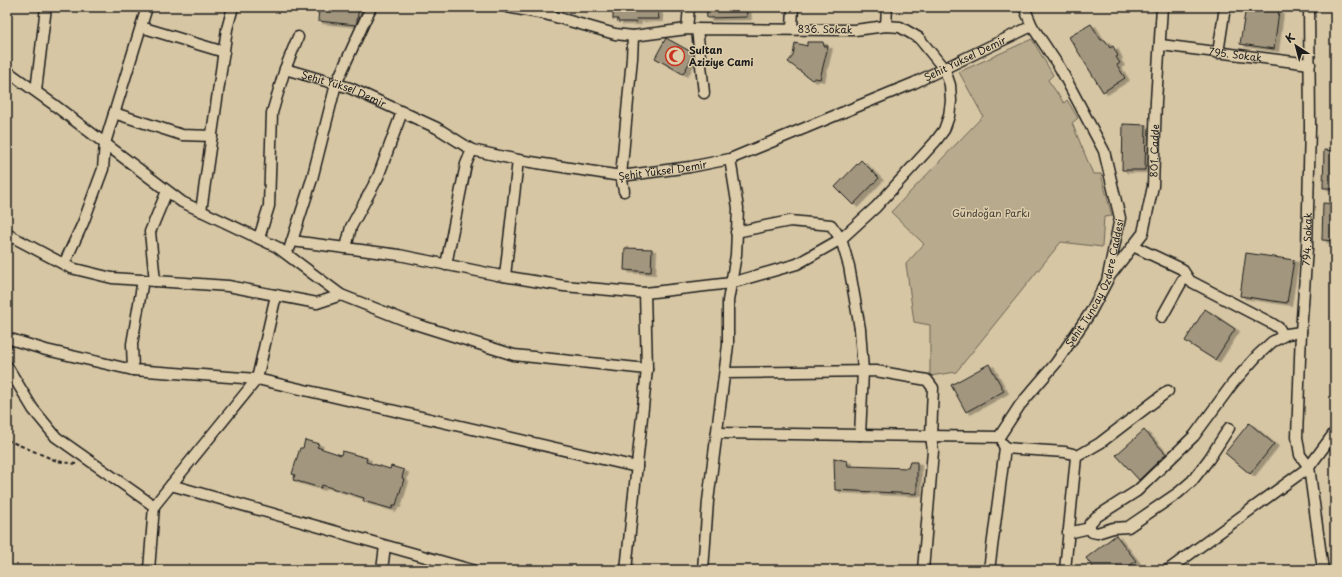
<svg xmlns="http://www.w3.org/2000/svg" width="1342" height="577" viewBox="0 0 1342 577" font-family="'Playpen Sans',sans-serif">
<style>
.green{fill:#b8aa8d;stroke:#6a6354}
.building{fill:#a2967e;stroke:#1c1c1c;filter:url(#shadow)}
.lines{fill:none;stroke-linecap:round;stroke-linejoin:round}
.minor-casing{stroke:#1c1c1c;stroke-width:13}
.path{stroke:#1c1c1c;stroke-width:2;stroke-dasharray:4 3;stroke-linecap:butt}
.minor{stroke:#decdaa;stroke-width:10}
.labels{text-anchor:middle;stroke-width:3;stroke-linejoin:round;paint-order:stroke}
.street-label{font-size:10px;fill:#1c1c1c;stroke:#decdaa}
.poi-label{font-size:10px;font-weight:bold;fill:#1c1c1c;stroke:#decdaa;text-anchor:start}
.park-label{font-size:10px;fill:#434038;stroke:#decdaa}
</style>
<defs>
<filter id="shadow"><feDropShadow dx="4.5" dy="2.5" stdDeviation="0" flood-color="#0004"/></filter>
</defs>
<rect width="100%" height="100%" fill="#d6c6a4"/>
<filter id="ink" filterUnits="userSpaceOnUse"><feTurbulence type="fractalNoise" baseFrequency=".025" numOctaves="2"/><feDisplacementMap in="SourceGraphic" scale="8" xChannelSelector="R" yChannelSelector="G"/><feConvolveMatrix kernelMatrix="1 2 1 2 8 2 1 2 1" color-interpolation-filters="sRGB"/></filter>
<g filter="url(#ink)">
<!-- green -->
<path class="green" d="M1032,39L1053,75L1048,80L1064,103L1067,100L1078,118L1072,123L1093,174H1101L1112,216L1104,217L1102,247L1061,242L956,372L930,376V325L914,322L906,264L924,244L891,212L983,116L959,72Z"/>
<!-- building -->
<path class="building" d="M319,7H359L357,21L356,25L318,21Z
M613,7H657L659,19H636L637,22H618V19H613Z
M706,7H746L747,17L707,18Z
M1246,7L1279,11L1274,49L1240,44Z
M1091,24L1101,40H1105L1110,48L1113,46L1118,56L1116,57L1120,63L1117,65L1125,78L1103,92L1069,37Z
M666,38L693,53V56L683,74L655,58Z
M807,42H823L824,46H828L820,79L815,78L812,80L788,62L793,56L795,43L807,46Z
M1123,124L1146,125L1145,170H1122Z
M1324,150L1335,151V188H1323Z
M861,160L879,178L853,205L835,187Z
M1323,203L1335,204V241L1322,240Z
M625,248L652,249L651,272L624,270Z
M1246,253L1294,260L1287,303L1240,296Z
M1205,309L1235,329L1215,360L1185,341Z
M989,364L1004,391L966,412L951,385Z
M1249,423L1274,444L1250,474L1225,453Z
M1144,430L1166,454L1139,480L1116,455Z
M305,440L319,444L317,447L341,455L342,451L367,458L366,462L390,469L391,466L404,470L402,478L404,479L396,505H393L392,509L363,501L364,498L322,485L321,488L293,480L295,475L292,474L300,448H303Z
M834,458L847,461L848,466L908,468L910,462H917V494L835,490Z
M1116,535L1136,561L1124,570H1095L1086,558Z"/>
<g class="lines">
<!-- minor casing -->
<g class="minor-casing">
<g id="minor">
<path d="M886,26L887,7"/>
<path d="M141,27L224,52"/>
<path d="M687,29L689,7"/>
<path d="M697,29L704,93"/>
<path d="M792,29L793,7"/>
<path id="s1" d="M1161,45L1310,64"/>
<path d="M1218,53L1225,7"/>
<path id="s2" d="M285,69L350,88L437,128L472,150L518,160L621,176L690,167L730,159L914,83L1032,26"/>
<path d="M7,71L53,104L182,202L277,247L341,295L412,323L514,355L647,369"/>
<path d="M36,91L46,7"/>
<path d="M114,113L182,135L212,136"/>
<path d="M624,191L621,176L632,58L633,36"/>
<path d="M201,211L227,29L233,7"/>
<path d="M736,232L790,221L831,225L841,239L849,266L860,329L863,371L860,435"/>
<path d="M7,234L71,268L112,278L228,286L317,303L341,295"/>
<path d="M259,238L269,206L272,113L285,69L298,37"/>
<path d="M292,241L399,255L497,275L564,286L645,293L731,283L797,264L841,239L876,207L935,142L944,130L949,116L951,101L950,85L945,70L919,38L900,27L886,26L855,30L687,29L633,36L615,34L545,14L507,7"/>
<path d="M1133,246L1182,269L1190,281L1271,323L1279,328L1283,335"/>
<path d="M290,247L312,179L336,84L371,7"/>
<path d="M346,248L351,227L378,177L402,112"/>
<path d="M64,264L83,223L103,169L105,143L147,7"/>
<path d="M446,265L466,164L472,150"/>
<path d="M505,276L518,160"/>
<path id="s3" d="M1109,277L1143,233L1153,186L1156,101L1162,7"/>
<path d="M155,281L150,232L167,191"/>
<path d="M1162,317L1182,281L1187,278"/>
<path d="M7,338L46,350L133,370L257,379L637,467"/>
<path d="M7,366L33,409L56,437L154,506"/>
<path d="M133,370L132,344L143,280"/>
<path d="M725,373L876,371L927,380L933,388L931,436L933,451L923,570"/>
<path d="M717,433L999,437"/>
<path id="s4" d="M999,437L1020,405L1056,363L1090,313L1107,281L1120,218L1104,151L1060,68L1032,26L1024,7"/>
<path d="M1005,448L1065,452L1073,454L1076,457L1065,570"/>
<path d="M1076,457L1100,443L1168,391"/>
<path d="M171,485L472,570"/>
<path d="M1090,528V523L1096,517L1137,491L1194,436L1233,383L1257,356L1272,342L1287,334L1301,332"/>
<path d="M1090,528L1092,532L1097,533L1113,528L1128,527L1178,493L1192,481L1209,459L1229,428"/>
<path d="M1068,533L1090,528"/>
<path d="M149,570L154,506L257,379L276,295"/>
<path d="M382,570L385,546"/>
<path d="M626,570L647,369L645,293"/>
<path d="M703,570L708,501L728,345V301L736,255L738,208L730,159"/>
<path d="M989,570L1005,448L1003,444"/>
<path id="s5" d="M1168,570L1309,467L1300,455L1297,437L1301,332L1307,248L1310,127L1309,7"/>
<path d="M1323,570L1309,467L1335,432"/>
</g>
</g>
<!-- path -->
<path class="path" d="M7,440L57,461L76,464"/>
<!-- minor -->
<use href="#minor" class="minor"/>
</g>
</g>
<!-- icons -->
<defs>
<g id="mosque-ring" transform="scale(1)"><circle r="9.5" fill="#decdaa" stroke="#c8321e" stroke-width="1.5"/><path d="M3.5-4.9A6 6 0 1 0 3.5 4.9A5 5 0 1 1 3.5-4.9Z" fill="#c8321e"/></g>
</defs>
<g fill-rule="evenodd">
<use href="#mosque-ring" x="675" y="56"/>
</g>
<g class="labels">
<!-- street labels -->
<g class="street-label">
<text transform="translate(825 29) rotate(1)" y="4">836. Sokak</text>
<text dy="4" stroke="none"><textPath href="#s1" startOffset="75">795. Sokak</textPath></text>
<text dy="4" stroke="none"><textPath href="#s2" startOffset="722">Şehit Yüksel Demir</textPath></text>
<text dy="4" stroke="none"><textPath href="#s2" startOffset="62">Şehit Yüksel Demir</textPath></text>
<text dy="4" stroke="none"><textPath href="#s3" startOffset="139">801. Cadde</textPath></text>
<text dy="4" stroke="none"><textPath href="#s2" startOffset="398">Şehit Yüksel Demir</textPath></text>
<text dy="4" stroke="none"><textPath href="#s5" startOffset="406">794. Sokak</textPath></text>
<text dy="4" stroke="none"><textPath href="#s4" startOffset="184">Şehit Tuncay Özdere Caddesi</textPath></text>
</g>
<!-- poi labels -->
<g class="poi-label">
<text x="689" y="54">Sultan<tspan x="689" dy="12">Aziziye Cami</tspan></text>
</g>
<!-- park labels -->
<g class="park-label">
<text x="991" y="217">Gündoğan Parkı</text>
</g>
</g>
<!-- margin -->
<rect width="1342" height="577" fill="none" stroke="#decdaa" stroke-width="24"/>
<rect x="12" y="12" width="1318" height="553" fill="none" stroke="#1c1c1c" stroke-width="1.5" filter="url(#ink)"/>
<!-- north arrow -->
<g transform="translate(1296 46) rotate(324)" stroke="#decdaa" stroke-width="3" paint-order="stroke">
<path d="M0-3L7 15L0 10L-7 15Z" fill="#1c1c1c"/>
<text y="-6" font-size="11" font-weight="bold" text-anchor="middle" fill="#1c1c1c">K</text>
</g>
</svg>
